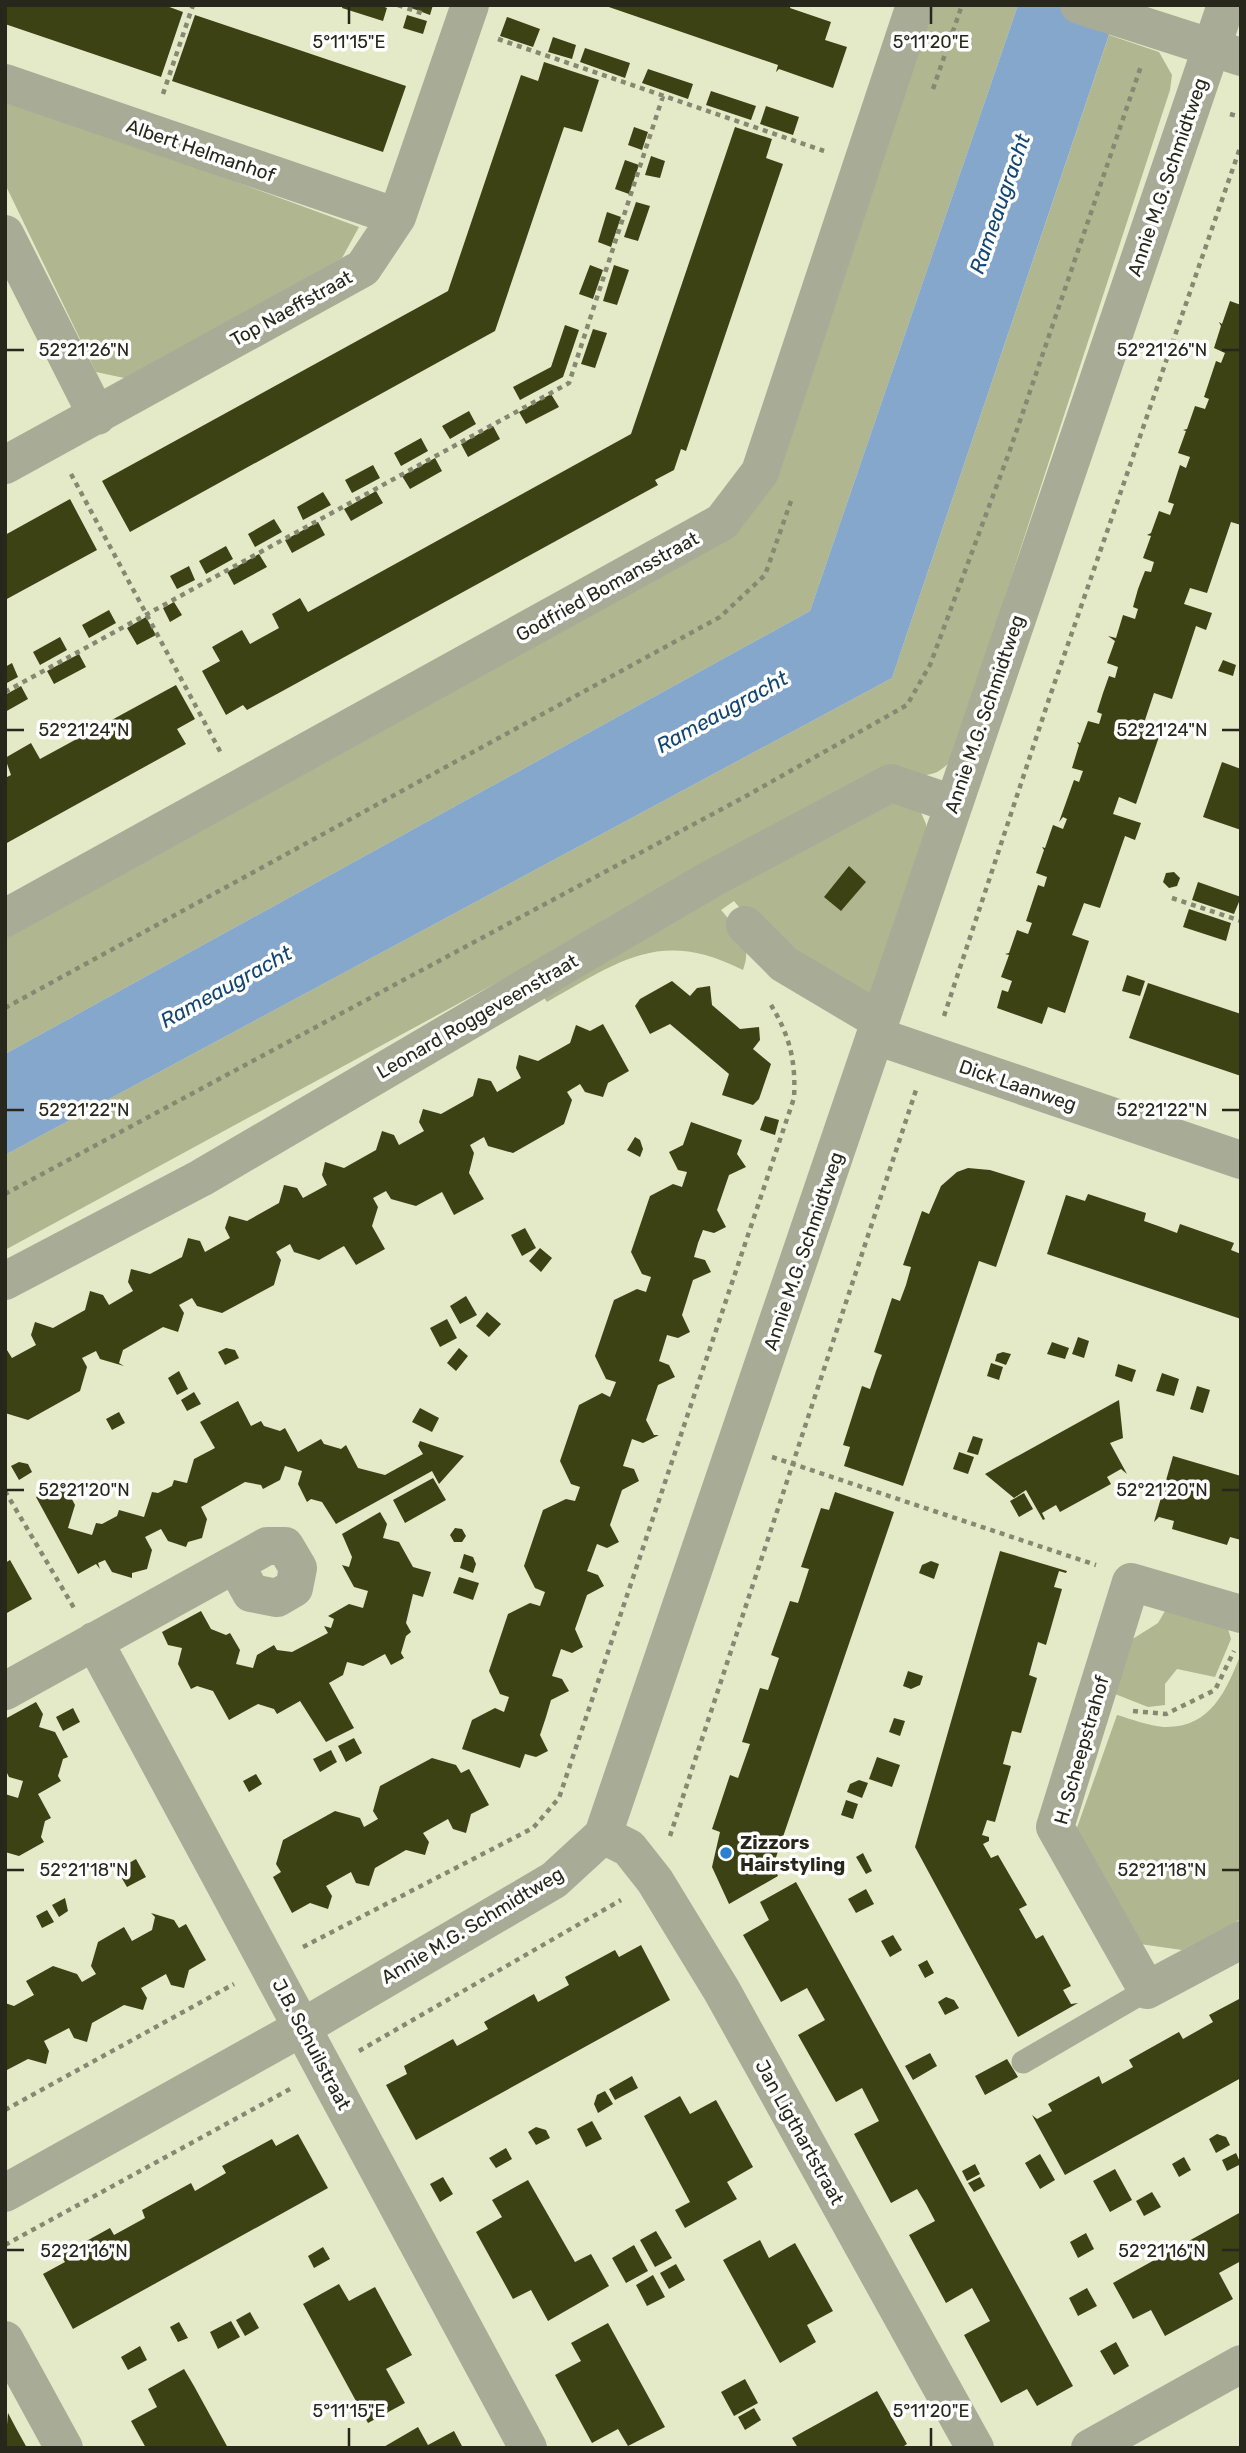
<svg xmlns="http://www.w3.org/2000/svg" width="1246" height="2453" viewBox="0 0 1246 2453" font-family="Rubik,sans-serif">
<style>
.green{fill:#b0b68f}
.water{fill:#85a7cc}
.building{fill:#3d4215}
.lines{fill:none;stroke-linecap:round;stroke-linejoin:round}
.path{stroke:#868972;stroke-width:4.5;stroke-dasharray:5 5;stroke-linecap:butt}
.service{stroke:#a8ac97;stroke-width:23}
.minor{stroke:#a8ac97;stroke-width:38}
.ticks{fill:none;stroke:#27281b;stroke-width:2.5}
.poi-dot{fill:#2c80cf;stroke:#fff;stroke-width:2.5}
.labels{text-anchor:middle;stroke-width:7;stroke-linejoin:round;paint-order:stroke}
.street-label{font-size:19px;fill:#27281b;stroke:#fff}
.poi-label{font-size:19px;font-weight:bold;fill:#27281b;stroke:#fff;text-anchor:start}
.water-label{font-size:21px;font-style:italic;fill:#124574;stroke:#fff}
.ticks-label{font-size:18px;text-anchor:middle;fill:#27281b;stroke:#fff;stroke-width:7;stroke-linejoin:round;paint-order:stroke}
</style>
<rect width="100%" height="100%" fill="#e4e9c7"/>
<!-- green -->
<path class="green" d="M934,5H1018L810,611L5,1054V935L776,473Z
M1109,35L1159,52L1172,75L1170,90L952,759C942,771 934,776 918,775L651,899L5,1250V1155L892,678Z
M5,97L359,227L342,258L129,379L96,372L5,184Z
M891,801L919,808L926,824L927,835L869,1003L744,913L734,901L721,910C738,930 753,943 743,970C660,928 620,961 547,1002L541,993Z
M1165,1611L1228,1629L1231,1639L1215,1677L1177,1669L1165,1684V1705L1148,1707L1115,1694L1131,1640L1158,1623Z
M1241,1654V1919L1182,1950L1140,1944L1074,1836L1117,1715C1131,1719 1149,1726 1164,1727C1211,1728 1226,1691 1241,1654Z"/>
<!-- water -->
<path class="water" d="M1018,5H1119L892,678L5,1155V1054L810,611Z"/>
<!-- building -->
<path class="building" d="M5,5H164L183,12L161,77L5,24Z
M343,5H380L387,8L383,21L342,8Z
M403,5H433L430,15Z
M603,5H791L790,8L831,22L825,40L847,47L833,88L779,69L776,72L778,65Z
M195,15L406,86L383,152L172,81Z
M407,15L427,21L423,34L403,28Z
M507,17L540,29L533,47L500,36Z
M553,37L576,45L572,59L548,52Z
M585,48L630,63L625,78L580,62Z
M544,62L599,80L582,132L564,127L495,331L130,532L102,481L448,291L521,75L538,81Z
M648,69L693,84L688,99L642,83Z
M711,91L756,106L751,120L706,105Z
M766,106L799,117L793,135L760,124Z
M634,127L648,132L642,150L628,145Z
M735,127L772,139L766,158L783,164L686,451L681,449L674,470L655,480L658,485L277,694L247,710L243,705L226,715L202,671L220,661L212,647L242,630L250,644L279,628L272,614L300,598L308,612L631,434Z
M651,156L665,161L660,178L645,175Z
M625,160L639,165L629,194L615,189Z
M636,202L650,206L638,241L624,237Z
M607,212L621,217L611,247L598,242Z
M590,265L603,270L593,299L579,294Z
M614,265L629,270L617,305L603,301Z
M1230,301L1241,305V525L1231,522L1207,593L1190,588L1184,604L1212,613L1206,630L1196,626L1172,699L1154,693L1143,726L1161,731L1136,804L1119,797L1113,814L1141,823L1135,840L1125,836L1100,908L1084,903L1072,935L1089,941L1065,1013L1048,1007L1042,1024L997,1008L1002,990L1008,992L1012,981L1001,977L1009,955L1005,954L1009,953L1017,930L1028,934L1032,923L1026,921L1038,885L1044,887L1047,877L1036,873L1044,850L1042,847L1045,848L1053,825L1063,829L1067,819L1063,817L1059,822L1074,780L1079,782L1083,771L1072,768L1079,745L1077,742L1080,743L1088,721L1099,724L1102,714L1097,712L1103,693L1109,676L1115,678L1118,667L1107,663L1115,641L1108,636L1116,638L1123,615L1135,619L1138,609L1133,607L1138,589L1145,571L1151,572L1154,562L1143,558L1151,536L1147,535L1151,533L1159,511L1170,515L1174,504L1168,502L1180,465L1186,468L1190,457L1178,453L1186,431L1183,430L1187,429L1195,406L1205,409L1209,399L1204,397L1216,361L1221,363L1225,353L1214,348L1221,326L1219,322L1222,324Z
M565,325L579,330L563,377L520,400L513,387L551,367Z
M593,329L607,333L595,368L581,364Z
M551,394L559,407L526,424L519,412Z
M469,411L476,424L450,439L442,426Z
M493,426L500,439L468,457L461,444Z
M421,438L428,451L401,466L394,453Z
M435,458L442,471L410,489L402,476Z
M373,465L380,478L352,493L345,480Z
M376,491L383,503L351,521L344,509Z
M323,492L331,505L303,520L297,507Z
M70,499L97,550L5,600V535Z
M274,519L282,532L255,547L248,534Z
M318,522L325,535L292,553L285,540Z
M226,546L233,559L206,574L199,561Z
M259,554L267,567L234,585L227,572Z
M189,566L195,580L177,589L170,576Z
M174,602L182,615L170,622L163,608Z
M109,610L116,623L89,638L82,625Z
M146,617L156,635L137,645L127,628Z
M60,637L67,650L40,665L33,652Z
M79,654L86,667L54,684L47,671Z
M1223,660L1236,665L1233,676L1218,671Z
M12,663L18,677L5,684V667Z
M176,685L195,719L177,729L186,744L5,844V778L11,775L5,758L31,743L40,759Z
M21,686L28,699L5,712V695Z
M1222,762L1241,769V830L1203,817Z
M849,866L866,882L841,911L824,897Z
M1174,872L1180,878L1177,886L1169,888L1163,882L1166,873Z
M1198,882L1241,897L1234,914L1192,900Z
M1189,909L1231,923L1226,941L1183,927Z
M1127,975L1145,981L1140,996L1122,991Z
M672,981L690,996L697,988L710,986L712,1005L740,1029L759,1027L760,1040L753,1049L771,1064L759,1099L753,1105L722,1095L729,1074L670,1024L650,1034L635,1006L640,999Z
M1148,983L1241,1014V1076L1129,1038Z
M603,1024L629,1071L608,1083L603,1097L585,1092L580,1084L567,1092L572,1100L564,1124L513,1153L488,1146L484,1137L470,1145L474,1153L469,1173L484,1199L454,1215L442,1192L416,1206L391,1199L386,1191L373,1198L378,1207L372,1226L385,1249L356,1265L344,1246L319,1260L294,1252L290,1244L276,1252L281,1260L274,1285L222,1313L197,1306L192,1298L179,1305L184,1313L178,1332L163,1327L123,1350L119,1363L124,1366L100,1359L96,1351L82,1358L87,1367L80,1391L28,1420L5,1413V1347L12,1358L36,1345L31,1335L35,1322L53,1328L85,1310L90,1291L103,1295L109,1305L133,1291L128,1282L131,1269L150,1274L182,1257L188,1238L200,1241L205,1252L230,1238L225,1228L229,1216L247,1221L279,1203L284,1185L297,1188L303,1198L327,1185L322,1175L325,1162L344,1168L376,1150L382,1131L394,1135L399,1145L424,1131L419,1122L423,1109L441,1114L473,1096L478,1078L491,1081L497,1092L521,1078L516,1068L519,1055L538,1061L570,1043L576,1025L590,1031Z
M765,1116L779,1120L775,1135L760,1130Z
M691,1122L742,1140L737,1154L746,1167L729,1175L717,1210L726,1227L714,1233L703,1230L698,1243L694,1257L705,1260L711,1272L693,1280L682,1315L690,1332L678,1338L667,1335L659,1361L669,1365L675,1377L658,1385L646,1420L654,1435H659L643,1443L632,1439L623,1466L634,1469L639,1481L622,1490L610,1525L619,1542L607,1548L597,1544L587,1571L598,1575L604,1586L587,1595L575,1629L583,1647L572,1653L561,1649L552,1676L562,1679L569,1691L551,1700L546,1717L540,1735L548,1751L536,1757L525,1754L520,1768L462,1749L472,1720L495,1708L504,1712L509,1697L500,1694L489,1671L508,1614L530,1603L540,1606L545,1592L535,1588L524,1566L543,1510L566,1499L575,1501L580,1487L571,1484L560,1461L579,1405L602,1393L610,1397L616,1382L606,1379L595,1356L614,1300L637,1289L646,1292L651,1277L642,1274L631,1252L650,1196L673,1184L682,1187L687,1172L678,1170L669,1152L683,1145Z
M635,1137L640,1140L643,1149L640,1157L627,1150Z
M968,1168L990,1170L1025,1181L996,1267L979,1261L903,1486L844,1466L850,1447L843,1445L862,1386L870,1389L876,1371L882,1355L874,1352L892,1298L900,1301L906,1285L911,1267L903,1265L922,1211L929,1214L941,1186L957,1172Z
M1088,1194L1146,1213L1144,1221L1161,1227L1177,1233L1180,1224L1234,1243L1231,1250L1241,1254V1319L1047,1254L1066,1195L1085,1201Z
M525,1228L536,1248L522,1256L511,1235Z
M540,1248L552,1258L541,1272L529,1261Z
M466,1296L477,1315L460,1324L450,1306Z
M487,1312L501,1324L489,1337L476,1326Z
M447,1319L457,1338L440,1347L430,1328Z
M1078,1337L1089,1341L1084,1358L1072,1354Z
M1052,1342L1069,1348L1065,1359L1047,1354Z
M226,1348L235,1350L239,1358L225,1365L218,1352Z
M459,1348L468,1356L456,1371L447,1363Z
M1003,1352L1011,1354L1006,1365L995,1361L997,1354Z
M991,1363L1003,1367L999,1380L987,1376Z
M1118,1364L1136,1370L1132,1382L1115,1376Z
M179,1371L188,1389L177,1395L168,1378Z
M1162,1373L1179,1379L1174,1396L1156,1391Z
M1197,1386L1210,1390L1203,1413L1190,1409Z
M194,1392L201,1404L187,1411L181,1400Z
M1119,1400L1123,1438L1110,1443L1127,1474L1121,1469L1107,1477L1111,1484L1060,1512L1056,1505L1042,1513L1045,1519L1043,1520L1026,1490L1014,1498L985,1474Z
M238,1401L251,1426L261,1421L264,1426L280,1431L285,1428L298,1452L321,1439L324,1444L341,1449L346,1445L358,1468L385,1475L423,1454L418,1446L420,1441L464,1456L439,1484L432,1471L336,1524L322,1502L311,1499L307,1502L298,1484L302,1471L285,1466L280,1480L263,1489L261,1485L245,1482L201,1507L207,1519L202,1538L188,1542L186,1547L168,1541L161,1529L145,1537L152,1550L147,1569L132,1573V1578L112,1572L105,1560L98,1563L100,1569L96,1564L78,1574L36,1497L63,1482L75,1505L68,1528L92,1535L96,1523L102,1524L117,1516L119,1510L144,1517L152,1492L158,1493L172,1486L174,1480L187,1483L194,1459L215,1448L200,1422Z
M420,1408L439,1418L432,1432L412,1422Z
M119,1412L125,1423L112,1430L106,1419Z
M973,1436L983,1439L978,1455L967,1452Z
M959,1452L974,1457L968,1474L953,1469Z
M1173,1456L1241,1476V1540L1230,1537L1227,1545L1172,1529L1174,1521L1159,1517L1154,1522Z
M19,1462L28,1464L32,1472L19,1480L11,1466Z
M433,1478L446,1500L405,1523L393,1500Z
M835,1492L894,1512L773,1866L778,1876L729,1904L712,1867L720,1832L712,1829L730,1775L738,1778L750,1744L742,1742L760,1688L768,1690L779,1658L771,1655L790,1601L798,1603L809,1569L801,1567L821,1508L829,1510Z
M1024,1493L1033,1509L1019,1517L1010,1501Z
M380,1512L387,1524L383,1538L399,1542L413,1567L431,1572L423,1597L413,1594L406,1623L411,1632L406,1636L401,1653L404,1658L391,1665L385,1654L363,1666L347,1662L343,1675L329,1683L354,1728L326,1742L300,1701L277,1714L274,1709L258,1704L229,1720L213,1691L197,1686L191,1689L178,1664L182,1648L168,1645L162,1632L201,1611L211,1629L226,1635L230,1633L240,1650L236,1664L253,1668L257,1655L274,1645L277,1650L292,1652L328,1633L324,1626L331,1628L334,1619L328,1616L349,1604L363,1608L368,1591L354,1587L342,1565L349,1567L352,1557L342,1534Z
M455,1528L462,1529L466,1536L462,1542H454L450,1535Z
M1000,1551L1067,1571L1066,1573L1059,1571L1054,1587L1062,1589L1046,1645L1038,1642L1029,1675L1037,1678L1021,1733L1012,1731L1003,1764L1011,1766L995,1822L987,1820L982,1835L989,1837V1841L983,1844L991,1858L998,1855L1027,1905L1019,1909L1036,1939L1043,1935L1071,1986L1063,1990L1071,2004L1078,2003L1018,2037L915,1847Z
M464,1554L473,1557L476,1564L473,1573L460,1568Z
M10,1560L32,1599L5,1614V1563Z
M931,1561L939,1564L934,1579L919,1573L922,1565Z
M459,1577L479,1583L473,1600L453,1593Z
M908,1671L923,1676L920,1685L911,1689L903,1686Z
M36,1702L43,1714L39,1727L55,1732L68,1757L63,1759L58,1776L61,1781L38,1794L51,1818L45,1821L41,1837L44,1842L19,1856L5,1852V1794L18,1798L23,1781L9,1777L5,1769V1719Z
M73,1708L80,1722L63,1731L56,1717Z
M894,1718L905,1721L900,1736L889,1732Z
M354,1738L362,1753L346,1762L338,1746Z
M331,1750L337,1762L320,1772L313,1759Z
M877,1757L900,1765L892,1787L869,1779Z
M432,1758L456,1765L461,1773L469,1769L489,1805L471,1814L466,1833L453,1829L448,1819L423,1833L429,1842L425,1855L406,1850L375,1868L369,1886L356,1883L351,1872L326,1886L332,1896L328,1909L310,1903L292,1913L273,1877L281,1872L276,1864L283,1840L335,1811L360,1818L364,1827L378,1819L373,1811L380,1786Z
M256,1774L262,1784L249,1792L243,1781Z
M859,1780L868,1783L862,1798L847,1792L850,1784Z
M846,1800L858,1804L853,1819L841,1815Z
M863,1853L872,1871L866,1874L856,1857Z
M136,1859L146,1877L127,1887L117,1870Z
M796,1882L1073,2386L1037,2406L1027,2389L1001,2403L964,2335L990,2321L972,2288L946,2303L909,2235L935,2221L926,2204L917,2189L891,2203L854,2134L879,2121L862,2088L836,2102L798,2035L825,2020L807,1988L781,2002L743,1935L769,1920L760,1902Z
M866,1889L874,1904L856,1913L848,1899Z
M65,1898L68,1911L59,1917L52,1905Z
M47,1910L54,1922L42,1928L36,1916Z
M151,1913L174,1920L179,1928L186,1924L206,1960L189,1970L184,1988L171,1985L166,1974L141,1988L147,1998L143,2010L124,2005L92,2023L87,2042L74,2038L69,2028L44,2041L49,2051L46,2064L28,2059L5,2071V2003L14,2006L34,1995L26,1981L53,1966L77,1974L82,1982L96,1974L91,1966L98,1942L124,1927L132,1941L152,1930L155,1917Z
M893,1935L902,1950L890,1957L881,1941Z
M641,1945L670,2000L416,2140L386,2085L407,2074L404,2066L453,2039L457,2046L488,2029L484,2022L534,1994L538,2002L569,1985L565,1977L615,1950L619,1957Z
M927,1960L934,1973L925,1978L918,1965Z
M946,1997L954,2000L959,2008L945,2015L938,2002Z
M1241,1998V2078L1065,2175L1032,2115L1037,2119L1052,2111L1048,2104L1099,2076L1102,2084L1133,2067L1129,2060L1179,2032L1183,2039L1213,2022L1209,2015Z
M930,2053L937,2066L913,2080L905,2066Z
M1007,2059L1018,2077L985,2095L975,2076Z
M632,2076L638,2088L615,2100L609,2089Z
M605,2091L613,2104L598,2113L594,2104L597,2095Z
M680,2096L690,2114L716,2100L753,2167L727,2182L737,2199L685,2228L675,2210L690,2202L644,2116Z
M592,2121L602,2139L586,2147L577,2129Z
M536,2127L546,2130L550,2138L536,2145L528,2132Z
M298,2134L328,2188L73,2329L43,2274L65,2262L61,2255L110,2228L114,2235L145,2218L142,2210L191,2183L195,2191L226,2173L222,2166L272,2139L276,2146Z
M1217,2134L1226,2137L1230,2145L1216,2153L1209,2139Z
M506,2148L512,2159L496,2168L489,2158Z
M1236,2153L1241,2164L1227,2171L1222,2160Z
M1040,2154L1055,2180L1040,2189L1025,2163Z
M1184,2157L1191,2170L1179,2177L1172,2164Z
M975,2164L980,2174L967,2181L962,2171Z
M1115,2169L1132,2200L1110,2212L1093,2181Z
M443,2177L453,2194L440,2202L430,2184Z
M980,2177L985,2186L974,2192L968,2183Z
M528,2180L575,2262L591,2254L609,2286L548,2321L531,2290L513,2299L476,2232L502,2217L492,2200Z
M1152,2192L1161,2207L1144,2216L1136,2201Z
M1241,2212V2261L1219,2273L1233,2299L1165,2336L1151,2310L1133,2319L1113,2283Z
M656,2231L672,2258L655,2267L640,2240Z
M1086,2233L1094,2249L1078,2258L1070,2242Z
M760,2240L769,2258L795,2243L833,2311L807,2325L816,2342L780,2363L723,2260Z
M634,2245L648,2271L626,2283L612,2258Z
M323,2247L330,2259L314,2268L308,2256Z
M676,2264L685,2280L669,2289L660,2273Z
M653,2275L665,2297L647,2306L636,2285Z
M339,2284L349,2301L375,2287L412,2355L386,2369L405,2403L368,2423L303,2304Z
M1087,2288L1097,2306L1078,2316L1069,2298Z
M250,2312L259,2328L245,2336L236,2320Z
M231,2321L240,2337L218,2349L210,2332Z
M179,2322L188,2338L178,2342L170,2327Z
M608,2323L665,2427L628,2446L618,2429L592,2443L555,2375L581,2361L571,2343Z
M1116,2342L1129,2366L1114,2375L1100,2351Z
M140,2346L147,2360L128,2370L121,2357Z
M184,2369L194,2386L228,2448H146L131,2421L157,2407L148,2389Z
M745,2379L758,2403L734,2416L721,2392Z
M877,2391L907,2444L901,2448H798L792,2438Z
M754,2408L761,2420L745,2430L738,2417Z
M8,2413L17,2430L27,2448H5Z
M418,2427L428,2445L454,2431L463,2448H382Z"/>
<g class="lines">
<!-- path -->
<path class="path" d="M398,5L424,14
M498,39L824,151
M933,89L962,5
M163,94L193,5
M1230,114L1241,117
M71,474L221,753
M5,692L569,383L663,96
M1172,898L1241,921
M5,1008L720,617L765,575L791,501
M944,1016L1049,699L1241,145
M5,1194L748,795L907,705L930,665L1010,450L1141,66
M772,1457L1096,1565
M5,1491L74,1608
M1133,1711L1166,1714L1215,1690L1234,1651
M670,1836L916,1090
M303,1947L533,1828L559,1798L794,1098C796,1062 790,1036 771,1005
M359,2051L621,1900
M5,2110L234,1984
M5,2245L290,2089"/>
<!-- service -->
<path class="service" d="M1023,2062L1147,1990"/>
<!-- minor -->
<path class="minor" d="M1079,5L1241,57
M5,83L397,217
M5,234L97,416
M5,465L363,268L397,217L470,5
M5,918L722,522L760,472L915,5
M745,925L784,964L880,1021
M876,1036L1241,1160
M5,1281L201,1178L711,879L891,783L953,804
M1241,1614L1131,1582L1055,1827L1147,1990L1241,1940
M94,1641L528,2448
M5,1691L235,1564L251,1593L277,1598L294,1588L298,1568L285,1546H267L235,1564
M603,1835L629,1848L655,1881L722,1991L975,2448
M5,2193L303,2027L554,1880L603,1835L1226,5
M5,2340L64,2448
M1090,2448L1241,2364"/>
</g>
<!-- ticks -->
<path class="ticks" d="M349,7V24M931,7V24M7,350H24M1222,350H1239M7,730H24M1222,730H1239M7,1110H24M1222,1110H1239M7,1490H24M1222,1490H1239M7,1870H24M1222,1870H1239M7,2250H24M1222,2250H1239M349,2428V2446M931,2428V2446"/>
<!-- markers -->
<circle class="poi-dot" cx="726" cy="1853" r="7"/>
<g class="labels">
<!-- street labels -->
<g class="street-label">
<text transform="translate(201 150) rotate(19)" y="7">Albert Helmanhof</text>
<text transform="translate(1167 177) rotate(-71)" y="7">Annie M.G. Schmidtweg</text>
<text transform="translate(291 308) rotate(-29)" y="7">Top Naeffstraat</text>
<text transform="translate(607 586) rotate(-29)" y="7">Godfried Bomansstraat</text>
<text transform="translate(984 714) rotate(-71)" y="7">Annie M.G. Schmidtweg</text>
<text transform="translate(477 1016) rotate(-30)" y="7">Leonard Roggeveenstraat</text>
<text transform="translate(1018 1085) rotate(19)" y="7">Dick Laanweg</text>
<text transform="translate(803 1251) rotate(-71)" y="7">Annie M.G. Schmidtweg</text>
<text transform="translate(1081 1750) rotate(-74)" y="7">H. Scheepstrahof</text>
<text transform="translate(472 1925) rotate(-31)" y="7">Annie M.G. Schmidtweg</text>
<text transform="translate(312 2044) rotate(62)" y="7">J.B. Schuilstraat</text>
<text transform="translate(800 2132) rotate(61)" y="7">Jan Ligthartstraat</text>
</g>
<!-- poi labels -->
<g class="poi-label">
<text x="740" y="1849">Zizzors<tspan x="740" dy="22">Hairstyling</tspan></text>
</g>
<!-- water labels -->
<g class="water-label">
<text transform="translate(1000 204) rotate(-71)" y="7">Rameaugracht</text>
<text transform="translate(722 712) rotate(-29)" y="7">Rameaugracht</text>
<text transform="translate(226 987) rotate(-29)" y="7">Rameaugracht</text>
</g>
</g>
<g class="ticks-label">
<text x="349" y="48">5°11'15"E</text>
<text x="931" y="48">5°11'20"E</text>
<text x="84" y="356">52°21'26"N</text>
<text x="1162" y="356">52°21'26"N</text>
<text x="84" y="736">52°21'24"N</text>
<text x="1162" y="736">52°21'24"N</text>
<text x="84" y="1116">52°21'22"N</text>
<text x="1162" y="1116">52°21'22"N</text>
<text x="84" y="1496">52°21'20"N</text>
<text x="1162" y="1496">52°21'20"N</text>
<text x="84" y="1876">52°21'18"N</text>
<text x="1162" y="1876">52°21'18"N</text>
<text x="84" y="2257">52°21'16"N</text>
<text x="1162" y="2257">52°21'16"N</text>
<text x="349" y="2417">5°11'15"E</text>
<text x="931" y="2417">5°11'20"E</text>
</g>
<!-- border -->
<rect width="1246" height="2453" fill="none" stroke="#27281b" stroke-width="14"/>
</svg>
